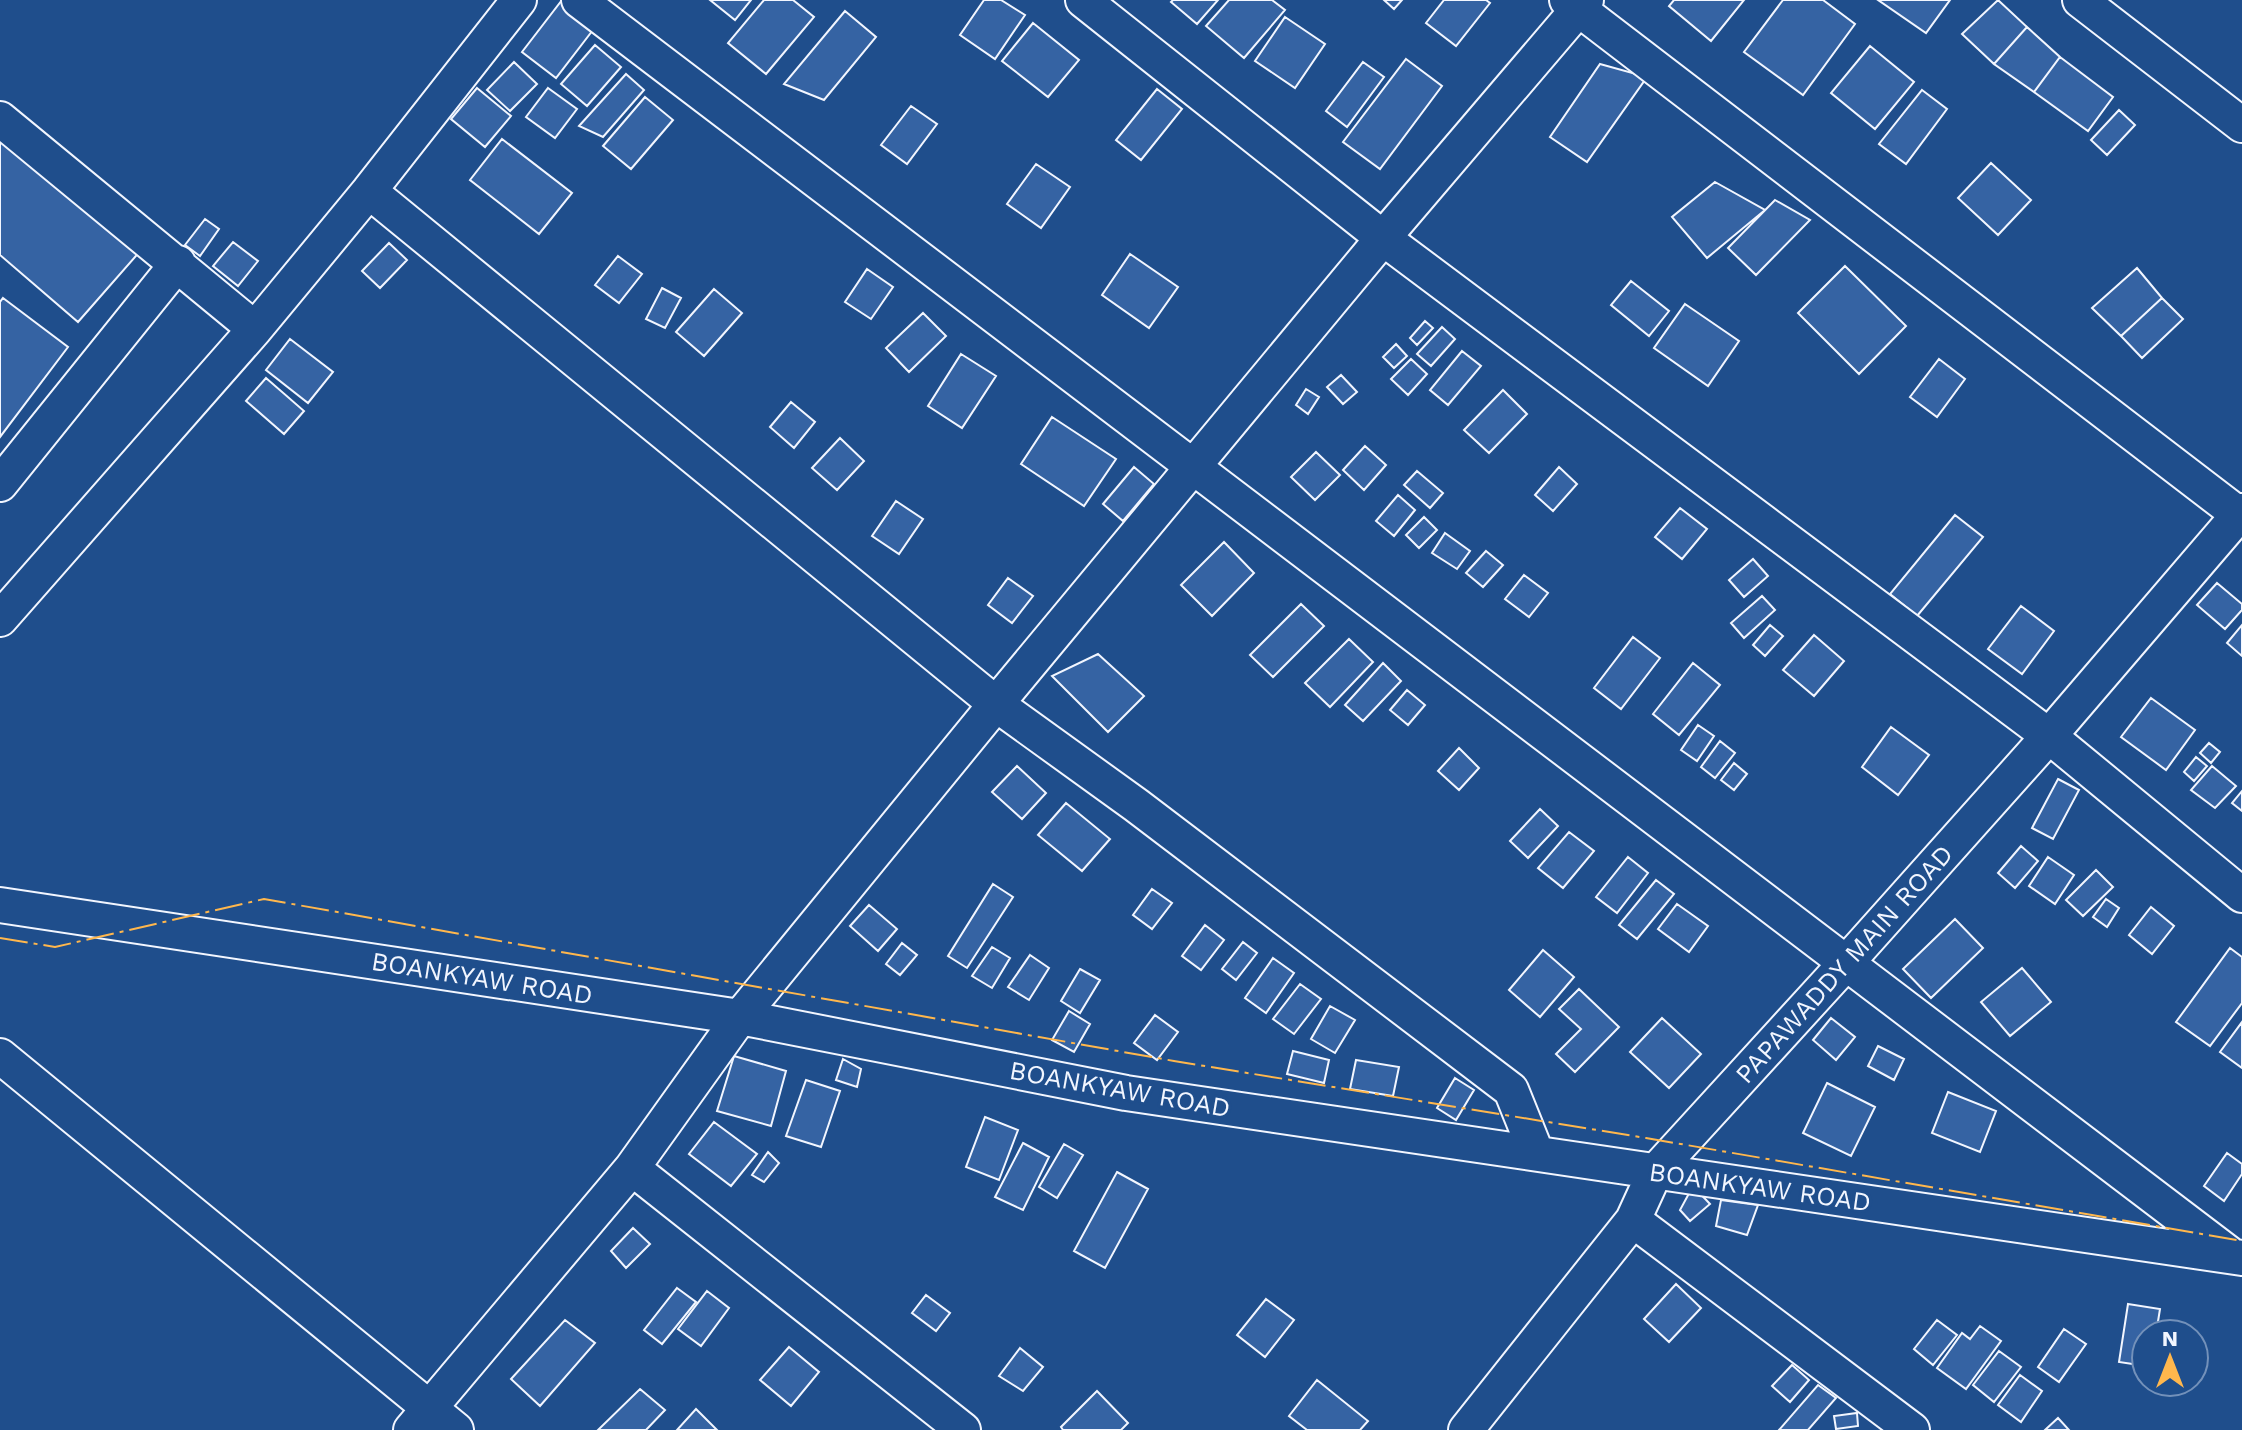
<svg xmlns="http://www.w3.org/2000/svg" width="2242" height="1430" viewBox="0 0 2242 1430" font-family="'Work Sans',sans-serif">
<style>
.building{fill:#3563a3;stroke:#f2f6ff;stroke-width:2}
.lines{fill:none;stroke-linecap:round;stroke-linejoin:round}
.minor-casing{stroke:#f2f6ff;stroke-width:38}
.minor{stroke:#1f4e8c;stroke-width:34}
.power{stroke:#ffb74d;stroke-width:2;stroke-dasharray:28 6 4 6;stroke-linecap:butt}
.labels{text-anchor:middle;stroke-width:6;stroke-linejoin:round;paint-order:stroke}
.street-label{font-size:26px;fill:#f2f6ff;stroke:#1f4e8c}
</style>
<rect width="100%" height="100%" fill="#1f4e8c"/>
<!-- building -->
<path class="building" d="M562,0L596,26L556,78L522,52Z
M710,0H751L735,20Z
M764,0H793L814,17L766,74L728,43Z
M984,0H1001L1025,15L995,59L960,35Z
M1173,0H1218L1197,24L1171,2Z
M1229,0H1272L1285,10L1244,58L1206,26Z
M1384,0H1402L1394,9Z
M1444,0H1486L1490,3L1456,46L1426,23Z
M1674,0H1744L1711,41L1669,6Z
M1783,0H1823L1855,24L1803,95L1744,52Z
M1878,0H1950L1926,33Z
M1998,0L2027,27L1994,64L1962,34Z
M845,11L876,37L824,100L784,84Z
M1285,17L1325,44L1295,88L1255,61Z
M1033,23L1079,60L1048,97L1002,61Z
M2027,27L2060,57L2034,92L1994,64Z
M595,45L621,67L587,106L561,84Z
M1870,46L1914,82L1875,129L1831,93Z
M2060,57L2113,97L2088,131L2034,92Z
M1406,59L1442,86L1380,169L1343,142Z
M514,62L537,84L510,111L487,90Z
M1363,62L1384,77L1347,127L1326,111Z
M1600,64L1647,77L1587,162L1550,137Z
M626,74L644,90L603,137L579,126Z
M477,88L511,116L485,147L451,119Z
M548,88L577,109L555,138L526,117Z
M1157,89L1182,109L1141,160L1116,140Z
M1922,90L1947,109L1906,164L1879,144Z
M645,97L673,120L631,169L603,146Z
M911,106L937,124L907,164L881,145Z
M2119,110L2135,125L2107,155L2091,140Z
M0,127L142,249L78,322L0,255Z
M502,139L572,193L539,234L470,180Z
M1991,163L2031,200L1998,235L1958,198Z
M1036,164L1070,187L1041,228L1007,204Z
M1715,182L1765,210L1707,258L1672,217Z
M1775,200L1810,220L1756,275L1728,248Z
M205,219L219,229L200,256L185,245Z
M233,242L258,261L238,286L213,266Z
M389,243L407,260L380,288L362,271Z
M1130,254L1178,287L1149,328L1102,295Z
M618,256L642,274L619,303L595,285Z
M1845,266L1906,326L1859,374L1798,313Z
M2137,268L2162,298L2121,336L2092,308Z
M867,269L893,287L871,319L845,302Z
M1631,281L1669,311L1649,336L1611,305Z
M662,288L681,298L665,328L646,319Z
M714,289L742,313L704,356L676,332Z
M3,298L68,347L0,437V302Z
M2162,298L2183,319L2142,358L2121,336Z
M1685,304L1739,341L1708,386L1654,348Z
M923,313L946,336L909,372L886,348Z
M1425,321L1433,328L1417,345L1410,338Z
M1442,327L1455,339L1431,366L1417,354Z
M290,339L333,372L308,403L266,370Z
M1396,344L1407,356L1394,368L1383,357Z
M1462,351L1481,366L1448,405L1430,390Z
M961,354L996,376L962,428L928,406Z
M1411,359L1427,374L1408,395L1391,379Z
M1939,359L1965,379L1937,417L1910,397Z
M1341,375L1357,392L1343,404L1327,387Z
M266,378L304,411L284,434L246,401Z
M1306,389L1319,397L1308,414L1296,405Z
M1503,390L1527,414L1489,453L1464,430Z
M791,402L815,422L794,448L770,427Z
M1052,417L1116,459L1084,506L1021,464Z
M840,438L864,461L837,490L812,468Z
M1365,446L1386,465L1364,490L1343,470Z
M1316,452L1340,475L1315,500L1291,477Z
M1134,467L1154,484L1123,521L1103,504Z
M1559,467L1577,484L1553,511L1535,495Z
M1417,471L1443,493L1430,508L1404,485Z
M1398,495L1415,510L1394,536L1376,521Z
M896,501L923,519L899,554L872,536Z
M1680,508L1707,529L1682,559L1655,537Z
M1955,515L1983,537L1917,616L1890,594Z
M1424,517L1437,530L1419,548L1406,535Z
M1445,533L1470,551L1457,569L1432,553Z
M1224,542L1254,573L1212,616L1181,585Z
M1486,551L1503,565L1483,587L1466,573Z
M1753,559L1768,576L1744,597L1729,580Z
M1524,575L1548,593L1529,617L1505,599Z
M1008,578L1033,596L1012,623L988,605Z
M2217,583L2242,604V610L2225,629L2197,605Z
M1762,596L1775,610L1744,638L1731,623Z
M1301,604L1324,626L1273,677L1250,655Z
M2021,606L2054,631L2022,674L1988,649Z
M1770,625L1783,636L1765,656L1753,645Z
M2242,625V656L2227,643Z
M1814,635L1844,661L1814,696L1783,670Z
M1633,637L1660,658L1621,709L1594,688Z
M1349,639L1373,662L1330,707L1305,683Z
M1098,654L1144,696L1108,732L1052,676Z
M1383,663L1401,681L1363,721L1345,705Z
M1693,663L1720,685L1679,735L1653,714Z
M1407,690L1425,705L1408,725L1390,710Z
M2151,698L2195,730L2166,770L2121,737Z
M1698,725L1714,736L1697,761L1681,750Z
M1891,727L1929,755L1898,795L1862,767Z
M1720,741L1735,753L1715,778L1701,767Z
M2209,743L2220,752L2211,763L2200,753Z
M1459,748L1479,768L1459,790L1438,771Z
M2196,757L2207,766L2194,781L2184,772Z
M1734,763L1747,774L1734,790L1721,780Z
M1017,766L1046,793L1022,819L992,792Z
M2212,766L2236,786L2215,808L2191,790Z
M2058,779L2079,790L2053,839L2032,828Z
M2242,791V811L2232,803Z
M1066,803L1110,839L1082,871L1038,835Z
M1540,809L1558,826L1528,858L1510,841Z
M1569,832L1594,851L1563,888L1538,868Z
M2021,846L2038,861L2015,888L1998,873Z
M1628,857L1648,873L1617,913L1596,897Z
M2048,857L2074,875L2055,904L2029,886Z
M2096,870L2113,887L2083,916L2066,900Z
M1656,880L1674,894L1637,939L1619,925Z
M993,884L1013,897L967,968L948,956Z
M1152,889L1172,903L1152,929L1133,915Z
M2106,899L2119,908L2107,927L2093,917Z
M1677,904L1708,926L1689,952L1658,929Z
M869,905L897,929L878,951L850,926Z
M2151,907L2174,926L2152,954L2129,935Z
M1955,919L1983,948L1931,998L1903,969Z
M1205,925L1224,940L1201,970L1182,956Z
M1243,942L1257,953L1236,980L1222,969Z
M902,943L917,955L900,975L886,964Z
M992,947L1010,958L992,988L972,976Z
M2230,948L2242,957V1003L2210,1046L2176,1022Z
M1543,950L1574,977L1540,1017L1509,990Z
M1030,955L1049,968L1029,1000L1008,987Z
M1273,958L1294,973L1266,1013L1245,998Z
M2022,968L2051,1002L2010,1036L1981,1002Z
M1080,969L1100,980L1080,1013L1061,1001Z
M1300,984L1321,999L1294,1034L1273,1019Z
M1579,989L1619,1027L1575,1072L1556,1054L1581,1029L1559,1009Z
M1330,1006L1355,1020L1335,1053L1311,1039Z
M1069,1011L1090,1024L1074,1052L1052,1040Z
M1155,1015L1178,1032L1157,1060L1134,1043Z
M1662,1018L1701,1054L1669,1088L1630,1052Z
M1831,1018L1855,1037L1836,1060L1813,1040Z
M2242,1022V1068L2220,1052Z
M1878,1046L1904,1059L1894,1080L1868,1066Z
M1293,1051L1329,1060L1324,1083L1287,1074Z
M734,1056L786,1071L771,1126L717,1111Z
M843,1059L861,1069L857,1087L836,1080Z
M1356,1060L1399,1067L1393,1096L1350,1089Z
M1455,1078L1474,1090L1456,1120L1437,1108Z
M806,1080L840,1091L821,1147L786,1136Z
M1827,1083L1875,1107L1851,1156L1803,1133Z
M1948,1092L1996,1111L1980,1152L1932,1133Z
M985,1117L1018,1130L999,1180L966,1167Z
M714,1122L757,1154L731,1186L689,1154Z
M1023,1143L1049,1157L1023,1210L995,1197Z
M1064,1144L1083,1155L1057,1198L1039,1187Z
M768,1152L779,1163L764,1182L752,1175Z
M2227,1153L2242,1164V1174L2224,1201L2204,1186Z
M1117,1172L1148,1189L1105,1268L1074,1251Z
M1693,1186L1710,1204L1690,1221L1680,1210Z
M1721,1200L1758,1205L1747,1235L1716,1226Z
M633,1228L650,1244L626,1268L611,1251Z
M1676,1284L1701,1308L1669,1342L1644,1319Z
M677,1288L696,1302L662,1344L644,1330Z
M707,1291L729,1308L701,1346L678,1329Z
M926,1295L950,1313L936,1331L912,1313Z
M1266,1299L1294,1320L1265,1357L1237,1335Z
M2128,1304L2160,1309L2156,1334H2146V1366L2119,1362Z
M565,1320L595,1343L540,1406L511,1379Z
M1937,1320L1957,1335L1933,1365L1914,1349Z
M1980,1326L2001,1341L1966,1389L1937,1368L1962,1333L1970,1339Z
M2064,1329L2086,1344L2059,1382L2038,1367Z
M789,1347L819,1372L791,1406L760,1380Z
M1020,1348L1043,1367L1023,1391L999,1376Z
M1999,1351L2021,1367L1994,1402L1973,1385Z
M1792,1365L1809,1380L1790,1402L1772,1386Z
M2020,1375L2042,1391L2021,1422L1998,1405Z
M1317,1380L1368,1421L1360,1430H1307L1289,1416Z
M1818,1385L1836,1398L1808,1430H1779Z
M640,1389L665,1410L646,1430H598Z
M1097,1391L1128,1423L1121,1430H1063L1061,1427Z
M696,1409L717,1430H677Z
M1857,1413L1858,1426L1836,1429L1834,1416Z
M2058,1418L2069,1430H2045Z"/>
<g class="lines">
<!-- minor casing -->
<g class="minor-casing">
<path id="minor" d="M579,0L2228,1253
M1083,0L1383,238L2049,736L2242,895
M1567,0L2242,517
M2080,0L2242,125
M0,119L255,329
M369,191L996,704L1136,805L1511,1090L1536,1152
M0,484L178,263
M0,619L255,329L369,191L519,0
M0,905L740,1017L1126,1093L2242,1258
M0,1056L456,1430
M632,1168L963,1430
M1633,1220L1912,1430
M411,1430L632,1168L740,1017L996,704L1383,238L1586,0
M1466,1430L1633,1220L1655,1172L1847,962L2049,736L2242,511"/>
</g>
<!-- minor -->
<use href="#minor" class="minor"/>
<!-- power -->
<path class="power" d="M0,938L55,947L264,899L1174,1061L1646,1138L2242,1241"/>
</g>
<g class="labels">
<!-- street labels -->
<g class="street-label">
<text transform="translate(1844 964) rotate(-48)" y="9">PAPAWADDY MAIN ROAD</text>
<text transform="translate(482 978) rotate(9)" y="9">BOANKYAW ROAD</text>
<text transform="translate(1120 1089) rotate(10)" y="9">BOANKYAW ROAD</text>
<text transform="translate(1760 1187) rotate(8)" y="9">BOANKYAW ROAD</text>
</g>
</g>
<!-- north arrow -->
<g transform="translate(2170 1358)"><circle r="38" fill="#1f4e8c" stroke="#7391ba" stroke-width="2"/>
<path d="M0-6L14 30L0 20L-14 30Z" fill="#ffb74d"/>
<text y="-12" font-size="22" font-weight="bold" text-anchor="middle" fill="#f2f6ff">N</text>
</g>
</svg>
